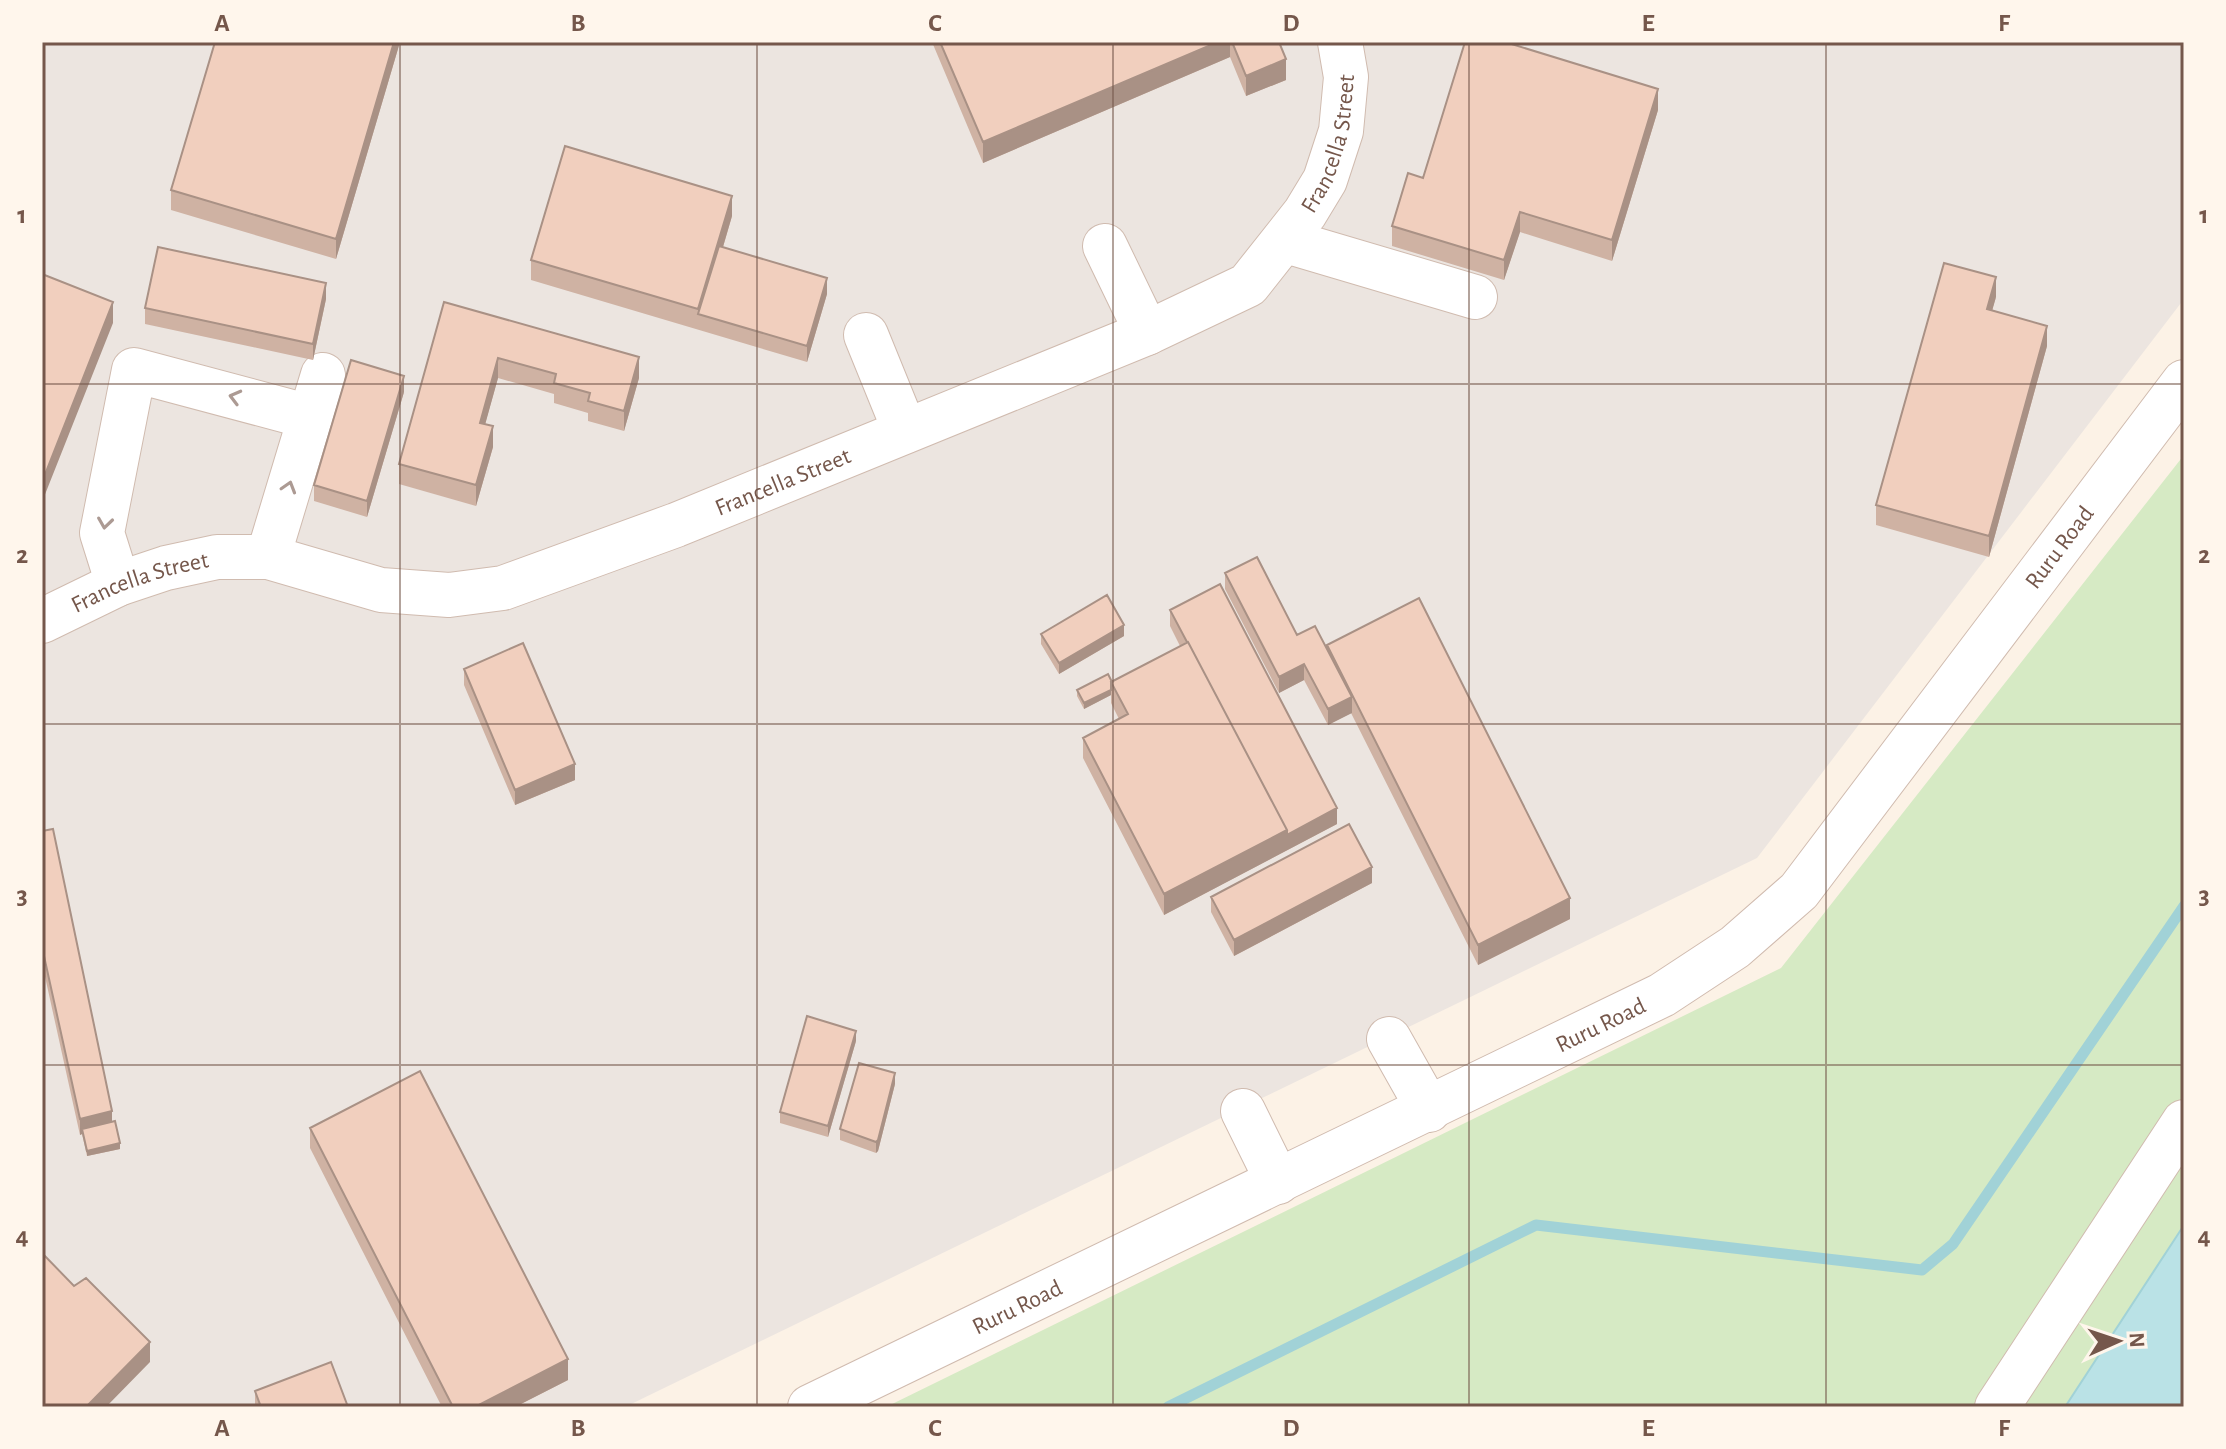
<svg xmlns="http://www.w3.org/2000/svg" width="2226" height="1449" viewBox="0 0 2226 1449" font-family="'Alegreya Sans',sans-serif">
<style>
.industrial{fill:#ece5e0}
.green{fill:#d6eac4}
.water{fill:#bae2e6;stroke:#a1d2d7;stroke-width:2}
.lines{fill:none;stroke-linecap:round;stroke-linejoin:round}
.stream{stroke:#a1d2d7;stroke-width:11}
.minor-casing{stroke:#d0bbaf;stroke-width:46}
.minor{stroke:#fff;stroke-width:44}
.wall{fill:#cfb2a3}
.shaded-wall{fill:#a99185}
.building{fill:#f1cfbe;stroke:#a99185;stroke-width:2}
.oneway{stroke:#ac9a93}
.grid{fill:none;stroke:#75574b;stroke-width:2;stroke-opacity:0.55}
.labels{text-anchor:middle;stroke-width:6;stroke-linejoin:round;paint-order:stroke}
.street-label{font-size:24px;fill:#75574b;stroke:#fff6ec}
.neatline{fill:none;stroke:#75574b;stroke-width:3}
.grid-label{font-size:26px;text-anchor:middle;font-weight:bold;fill:#75574b}
</style>
<rect width="100%" height="100%" fill="#fcf2e6"/>
<!-- industrial -->
<path class="industrial" d="M42,42H2184V299L1757,858L625,1407H42Z"/>
<!-- green -->
<path class="green" d="M2184,455V1225L2065,1407H886L1781,968Z"/>
<!-- water -->
<path class="water" d="M2184,1225V1407H2065Z"/>
<g class="lines">
<!-- stream -->
<path class="stream" d="M1168,1407L1536,1225L1922,1270L1953,1244L2184,906"/>
<!-- minor casing -->
<g class="minor-casing">
<g id="minor">
<path d="M1286,241L1475,297"/>
<path d="M1105,246L1147,333"/>
<path d="M866,335L905,431"/>
<path d="M268,557L323,375"/>
<path d="M118,584L102,533L134,370L310,417"/>
<path id="s1" d="M42,621L118,584L166,568L217,557H268L381,590L449,595L503,588L676,525L1147,333L1248,285L1305,213L1325,180L1341,131L1346,77L1340,42"/>
<path d="M1389,1039L1429,1110"/>
<path d="M1243,1111L1278,1182"/>
<path id="s2" d="M810,1407L1662,995L1735,947L1799,891L2184,382"/>
<path d="M1997,1407L2184,1122"/>
</g>
</g>
<!-- minor -->
<use href="#minor" class="minor"/>
</g>
<!-- wall -->
<path class="wall" d="M215,42H400L336,259L171,210V190Z
M932,42H1279L1286,80L1246,96L1230,57L983,163Z
M1658,110L1612,261L1520,232L1504,280L1392,246V226L1423,178Z
M732,216L723,247L827,294L807,362L531,280V260Z
M1996,297L1992,310L2047,346L1989,557L1876,525V505Z
M326,299L313,360L145,324V308Z
M444,302L639,378L624,431L588,421V413L554,403V394L498,378L485,424L493,447L476,506L399,484V464Z
M404,392L367,517L314,501V485Z
M1225,573L1297,635L1327,650V645L1570,919L1478,965L1351,713L1328,725L1304,680L1279,693L1225,589Z
M1170,610L1337,824L1164,915L1083,758V738L1119,719L1111,703V695L1084,709L1077,696V690L1112,682L1180,646L1170,626Z
M1041,634L1124,636L1059,674L1041,644Z
M464,669L575,780L515,805L464,685Z
M42,831L112,1122L120,1149L87,1156L82,1134L80,1135L42,963Z
M1372,883L1234,956L1211,912V897Z
M856,1041L828,1137L780,1123V1112Z
M895,1084L878,1151L876,1153L840,1140V1129Z
M310,1128L568,1380L515,1407H442L310,1148Z
M255,1391L348,1407H255Z"/>
<!-- shaded-wall -->
<path class="shaded-wall" d="M394,42H400L336,259V239Z
M1218,42H1230V57L983,163V142Z
M1286,59V80L1246,96V76Z
M1658,89V110L1612,261V240Z
M732,196V216L703,315L698,314V309Z
M1520,212V232L1504,280V260Z
M1996,277V297L1987,329V309Z
M827,278V294L807,362V346Z
M326,283V299L313,360V344Z
M113,302V323L42,502V482Z
M2047,326V346L1989,557V536Z
M639,357V378L624,431V411Z
M498,358V378L480,443V423Z
M404,376V392L367,517V501Z
M493,426V447L476,506V485Z
M1124,625V636L1059,674V663Z
M1304,664V680L1279,693V677Z
M1111,690V695L1084,709V703Z
M1352,697V713L1328,725V709Z
M575,764V780L515,805V790Z
M1337,808V824L1164,915V894L1287,830Z
M1372,867V883L1234,956V940Z
M1570,898V919L1478,965V945Z
M856,1031V1041L828,1137V1126Z
M895,1073V1084L878,1151L876,1153V1142Z
M112,1111V1127L82,1129V1134L80,1135V1119Z
M120,1143V1149L87,1156V1151Z
M150,1342V1362L106,1407H86Z
M568,1359V1380L515,1407H475Z"/>
<!-- building -->
<path class="building" d="M215,42H394L336,239L171,190Z
M940,42H1218L983,142Z
M1232,42H1279L1286,59L1246,76Z
M1465,42H1505L1658,89L1612,240L1520,212L1504,260L1392,226L1408,173L1423,178Z
M565,146L732,196L698,309L531,260Z
M719,246L827,278L807,346L698,314Z
M158,247L326,283L313,344L145,308Z
M1944,263L1996,277L1987,309L2047,326L1989,536L1876,505Z
M42,274L113,302L42,482Z
M444,302L639,357L624,411L588,401L590,393L554,383L556,374L498,358L480,423L493,426L476,485L399,464Z
M351,360L404,376L367,501L314,485Z
M1257,557L1297,635L1315,626L1352,697L1328,709L1304,664L1279,677L1225,573Z
M1220,584L1337,808L1287,835V830L1188,642H1187L1170,610Z
M1107,595L1124,625L1059,663L1041,634Z
M1419,598L1570,898L1478,945L1327,645Z
M1188,642L1287,830L1164,894L1083,738L1128,714L1111,682Z
M523,643L575,764L515,790L464,669Z
M1108,674L1112,682H1111V690L1084,703L1077,690Z
M1349,824L1372,867L1234,940L1211,897Z
M53,829L112,1111L80,1119L42,947V831Z
M807,1016L856,1031L828,1126L780,1112Z
M859,1063L895,1073L878,1140L876,1142L840,1129Z
M420,1071L568,1359L475,1407H453L310,1128Z
M115,1121L120,1143L87,1151L82,1129Z
M42,1253L74,1286L86,1278L150,1342L86,1407H42Z
M331,1362L348,1407H261L255,1391Z"/>
<!-- one-way arrows -->
<defs><path id="oneway-chevron" d="M-2-3.5L2.5 0L-2 3.5" fill="none" stroke-width="1.6" stroke-linecap="round" stroke-linejoin="round" transform="scale(2)"/></defs>
<g class="oneway">
<use href="#oneway-chevron" transform="translate(235 397) rotate(-165)"/>
<use href="#oneway-chevron" transform="translate(289 487) rotate(-73)"/>
<use href="#oneway-chevron" transform="translate(105 523) rotate(98)"/>
</g>
<!-- grid -->
<path class="grid" d="M400,42V1407M757,42V1407M1113,42V1407M1469,42V1407M1826,42V1407M42,384H2184M42,724H2184M42,1065H2184"/>
<g class="labels">
<!-- street labels -->
<g class="street-label">
<text dy="8" stroke="none"><textPath href="#s1" startOffset="1450">Francella Street</textPath></text>
<text dy="8" stroke="none"><textPath href="#s1" startOffset="778">Francella Street</textPath></text>
<text dy="8" stroke="none"><textPath href="#s2" startOffset="1550">Ruru Road</textPath></text>
<text dy="8" stroke="none"><textPath href="#s1" startOffset="106">Francella Street</textPath></text>
<text dy="8" stroke="none"><textPath href="#s2" startOffset="878">Ruru Road</textPath></text>
<text dy="8" stroke="none"><textPath href="#s2" startOffset="230">Ruru Road</textPath></text>
</g>
</g>
<!-- border -->
<rect width="2226" height="1449" fill="none" stroke="#fff6ec" stroke-width="88"/>
<!-- north arrow -->
<g transform="translate(2118 1341) rotate(87)" stroke="#fff6ec" stroke-width="6" paint-order="stroke">
<path d="M0-6L14 30L0 20L-14 30Z" fill="#75574b"/>
<text y="-12" font-size="22" font-weight="bold" text-anchor="middle" fill="#75574b">N</text>
</g>
<rect x="44" y="44" width="2138" height="1361" class="neatline"/>
<g class="grid-label">
<text x="222" y="31">A</text>
<text x="578" y="31">B</text>
<text x="935" y="31">C</text>
<text x="1291" y="31">D</text>
<text x="1648" y="31">E</text>
<text x="2004" y="31">F</text>
<text x="22" y="223">1</text>
<text x="2204" y="223">1</text>
<text x="22" y="563">2</text>
<text x="2204" y="563">2</text>
<text x="22" y="904">3</text>
<text x="2204" y="904">3</text>
<text x="22" y="1244">4</text>
<text x="2204" y="1244">4</text>
<text x="222" y="1436">A</text>
<text x="578" y="1436">B</text>
<text x="935" y="1436">C</text>
<text x="1291" y="1436">D</text>
<text x="1648" y="1436">E</text>
<text x="2004" y="1436">F</text>
</g>
</svg>
